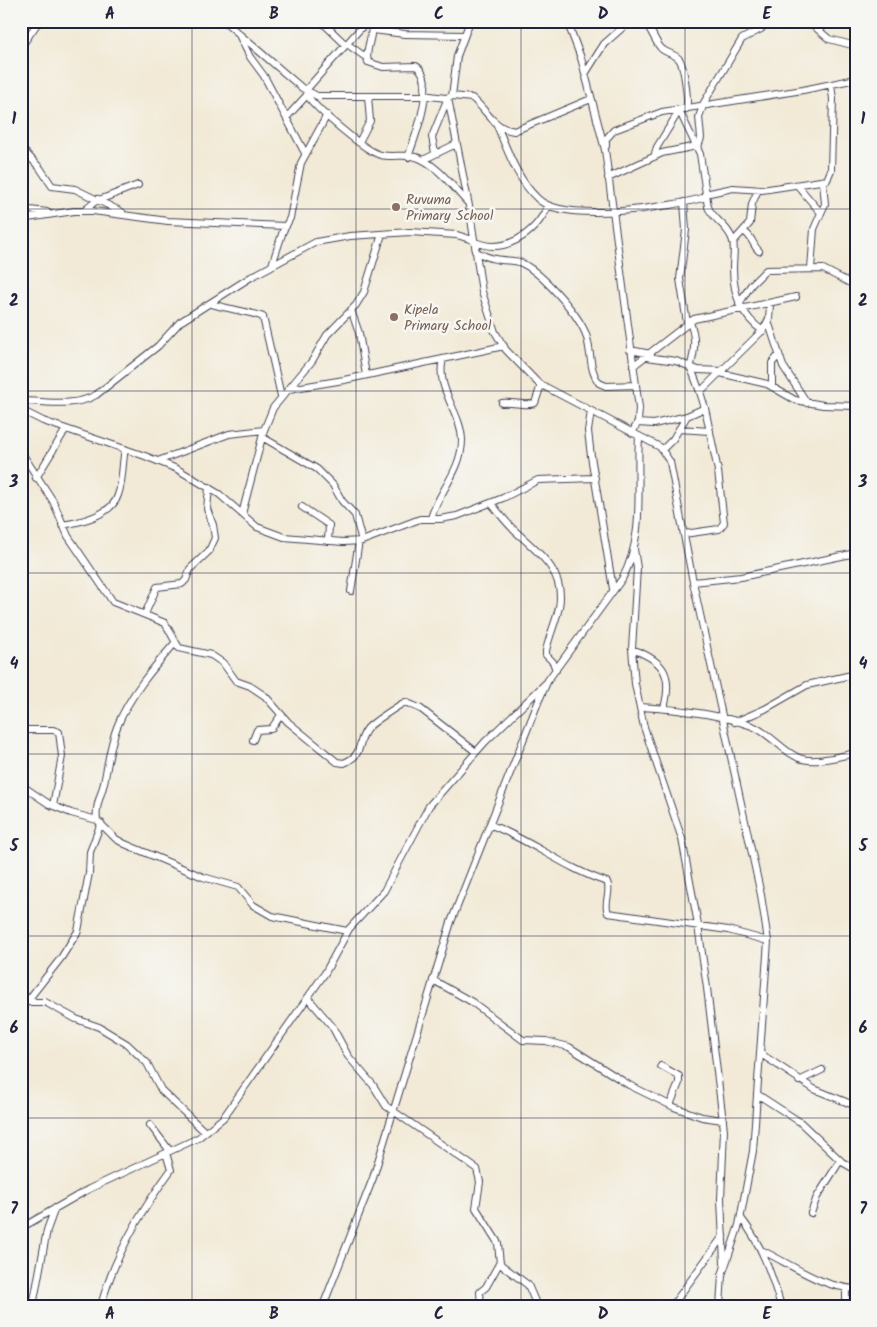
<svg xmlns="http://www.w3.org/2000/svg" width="877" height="1327" viewBox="0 0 877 1327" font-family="Kalam,sans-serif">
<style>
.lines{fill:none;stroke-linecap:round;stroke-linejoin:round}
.minor-casing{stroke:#414052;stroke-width:8}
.minor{stroke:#fff;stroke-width:6}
.grid{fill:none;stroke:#22223b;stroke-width:1;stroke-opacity:0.55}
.education-dot{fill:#8d6e63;stroke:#f6f6f2;stroke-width:2}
.labels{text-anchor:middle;stroke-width:5;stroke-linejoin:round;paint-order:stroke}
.education-label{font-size:14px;fill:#785e54;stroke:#f6f6f2;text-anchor:start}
.neatline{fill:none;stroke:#22223b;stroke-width:2}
.grid-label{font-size:16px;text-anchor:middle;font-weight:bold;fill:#22223b}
</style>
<rect width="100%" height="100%" fill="#f6f6f2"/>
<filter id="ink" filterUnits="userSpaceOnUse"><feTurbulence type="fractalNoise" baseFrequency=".02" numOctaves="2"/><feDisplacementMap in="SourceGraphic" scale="10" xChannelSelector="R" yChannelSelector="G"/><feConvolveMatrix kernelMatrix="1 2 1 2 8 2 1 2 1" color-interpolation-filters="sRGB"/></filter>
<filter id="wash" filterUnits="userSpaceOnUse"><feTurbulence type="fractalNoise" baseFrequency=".0096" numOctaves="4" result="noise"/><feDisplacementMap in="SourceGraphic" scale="20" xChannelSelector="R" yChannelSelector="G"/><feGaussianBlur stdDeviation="1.12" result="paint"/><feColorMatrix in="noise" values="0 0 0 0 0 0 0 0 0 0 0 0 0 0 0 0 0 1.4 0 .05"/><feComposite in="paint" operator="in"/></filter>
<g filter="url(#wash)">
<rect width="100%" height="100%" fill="#f2ead7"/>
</g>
<g filter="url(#ink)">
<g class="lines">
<!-- minor casing -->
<g class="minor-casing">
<path id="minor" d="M224,21L302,88L317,96H430L446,98L449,103L469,206L482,292L495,332L506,350L538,383L660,447L670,462L693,582L761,895L768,941L753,1151L739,1225L722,1275L720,1306
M321,21L346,45
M367,21L306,90L307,95C315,108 366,152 381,155C393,158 407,153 419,158C438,166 453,187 467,202
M371,21C375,35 364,49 368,62L383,67L416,66C438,79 415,138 408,157
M567,21L581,58L605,150L639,408L638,422L632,433
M643,21C652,29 653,38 660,47C664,53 674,53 679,59C684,65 689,102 686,109
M808,21L829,39L856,46
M373,30L405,34L464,35
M240,37L250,57L264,76L305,153
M347,44L367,58
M21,47L39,21
M585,74L604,44L630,21
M452,96L457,56L470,21
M446,98L452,96L472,98C487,110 493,128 514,131L591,99
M702,106L742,39L761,29L767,21
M679,110L700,154L708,207C714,221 728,225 733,241C735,250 733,258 733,268C733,294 741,316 763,331
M287,117L307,95
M496,123C507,149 517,180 538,199C565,224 672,207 706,197
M359,142L370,121L368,96
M606,146V139L614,130L662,112L803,90L856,79
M698,147L701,138L699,117L703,106
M21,148L40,168L52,186L75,189L122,212
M435,153L432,137L447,100
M654,157L657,147L679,111
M423,160L456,144
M608,178L662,153L697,146
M798,186L821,213
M705,194L733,188L762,190L827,180L831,170L833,99L831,85
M99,200L138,185
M684,202L686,230L680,279L687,323
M21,209L47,212
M84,211L98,199
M21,219L74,211H93L168,221L286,226
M744,232C752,235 752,245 759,251
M473,241C504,256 535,234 548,206
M733,242L750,223L752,204L758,190
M475,251C482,255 489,258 496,259C504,261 512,260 519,262C540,270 576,312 585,332C592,348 588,369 599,383L606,386L636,385
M272,265L283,231L290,218L301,163L327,115
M811,269L814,229L825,204L823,182
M211,304C220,307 259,314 263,317L281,396
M739,304L751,285L766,270L823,269L856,286
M351,310L359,333L366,375
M689,321C697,336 695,352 690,368
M768,321L783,366L807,403
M630,350L651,354
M647,357L676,361L698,370L723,371
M633,366L694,319L796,297
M691,368L700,392
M720,373L767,384L795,400L823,405L856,406
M772,387V363L779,355
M289,389L344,380L504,346
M21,401C47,401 72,408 96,395L158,346L180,322L251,277L316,242L350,236L410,232L457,235L473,240
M502,403C513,401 525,407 535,403L541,385
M21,410L43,421L145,456L177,469L219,494L257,527L284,537L343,542L362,541L420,519H440L457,516L503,498L538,480L595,478
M591,411L588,431L591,456L613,589
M637,423L654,424L687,416
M679,429L710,431
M262,437L317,469L333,485L342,501L355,515L362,541
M663,449L673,439L687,416L705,408L700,392L763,330L769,319L770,304
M21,452L53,501L68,536L113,602L165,623L179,648L211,655L223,663L236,681L250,686L265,696L288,722L337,762L344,763C365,754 356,743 367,729C370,724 398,706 405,702L421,709L476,752
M158,461L229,434L264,430
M36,478L66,429
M491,503C498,512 505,521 513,529C536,551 566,570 559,607C556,622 549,636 546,651V655L553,662L556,670
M302,507L329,525L328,541
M242,514L264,430L273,408L312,361L327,335L356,305L364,292L382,234
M431,518C439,491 462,470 462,440C461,412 435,388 443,359
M62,525C81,522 112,515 118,495C123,482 122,463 125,449
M684,534L719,529L724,523L718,471L705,408
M634,549L637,568L632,649L635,684L644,727L682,839L697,919L707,988L724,1130L721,1199L724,1263
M693,582L741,577L856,553
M351,591L359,541
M145,614L157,587L182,584L186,580L190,569L209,551L215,538L213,525L207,509L209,487
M632,649C664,661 673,674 664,708
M640,707C677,709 716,713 752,726C770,733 782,751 799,758C814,764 840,756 856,753
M735,722L765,709L807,685L856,674
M21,730H53L59,732L62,756L53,806
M253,740L257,730L271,729L281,715
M21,785L49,804L71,813L97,820L116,839L125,844L203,877L238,887L253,905L272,916L347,931
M97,820C95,806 101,796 104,783C108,764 110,745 117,727C129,696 154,667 175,643
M491,825C532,841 566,869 607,882C612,892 603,903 608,913L728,930L768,941
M433,980L472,1002L523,1040L546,1041L569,1047L629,1085L674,1107L702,1117L723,1120
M308,998L332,1026L348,1056L373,1085L386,1106L477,1169L480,1182L476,1208L498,1243L500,1264L528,1285L537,1306
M27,1002H45L76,1019L99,1027L127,1044L147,1063L161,1090L205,1132
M21,1009L61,958L78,931L89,873L90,852L101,823
M761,1054L814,1089L856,1106
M661,1066L679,1076V1083L670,1105
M799,1081L822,1070
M757,1094L800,1122L842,1162L856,1170
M150,1125L170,1151
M811,1213L817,1197L840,1161
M741,1218C762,1245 771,1273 781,1306
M21,1228L89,1189L198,1138L223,1118L325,973L349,929L384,891L429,806L485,742L546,683
M763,1251C794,1266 821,1287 856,1289
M33,1306L47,1230L55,1208
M101,1306C114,1256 141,1211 171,1170L166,1153
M323,1306L373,1178L451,922L539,700L548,680L622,579C646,536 636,484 639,437
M481,1306L480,1292L486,1287L500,1262
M672,1306L723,1236
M846,1306V1288"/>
</g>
<!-- minor -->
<use href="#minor" class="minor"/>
</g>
</g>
<!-- grid -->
<path class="grid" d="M192,21V1306M356,21V1306M521,21V1306M685,21V1306M21,209H856M21,391H856M21,573H856M21,754H856M21,936H856M21,1118H856"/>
<!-- markers -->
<g class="education-dot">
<circle cx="396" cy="207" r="5"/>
<circle cx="394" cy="317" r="5"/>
</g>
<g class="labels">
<!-- education labels -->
<g class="education-label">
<text x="406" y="204">Ruvuma<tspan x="406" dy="16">Primary School</tspan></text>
<text x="404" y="314">Kipela<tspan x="404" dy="16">Primary School</tspan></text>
</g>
</g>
<!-- margin -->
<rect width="877" height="1327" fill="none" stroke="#f6f6f2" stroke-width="55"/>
<rect x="28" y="28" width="822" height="1272" class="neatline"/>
<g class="grid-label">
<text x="110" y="19">A</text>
<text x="274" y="19">B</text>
<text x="439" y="19">C</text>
<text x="603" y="19">D</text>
<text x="767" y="19">E</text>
<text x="14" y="124">1</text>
<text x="863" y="124">1</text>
<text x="14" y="306">2</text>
<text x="863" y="306">2</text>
<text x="14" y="487">3</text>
<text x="863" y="487">3</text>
<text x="14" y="669">4</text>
<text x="863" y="669">4</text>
<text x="14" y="851">5</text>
<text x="863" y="851">5</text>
<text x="14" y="1033">6</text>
<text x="863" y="1033">6</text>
<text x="14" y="1214">7</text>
<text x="863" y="1214">7</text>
<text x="110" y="1319">A</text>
<text x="274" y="1319">B</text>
<text x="439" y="1319">C</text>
<text x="603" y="1319">D</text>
<text x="767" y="1319">E</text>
</g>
</svg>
